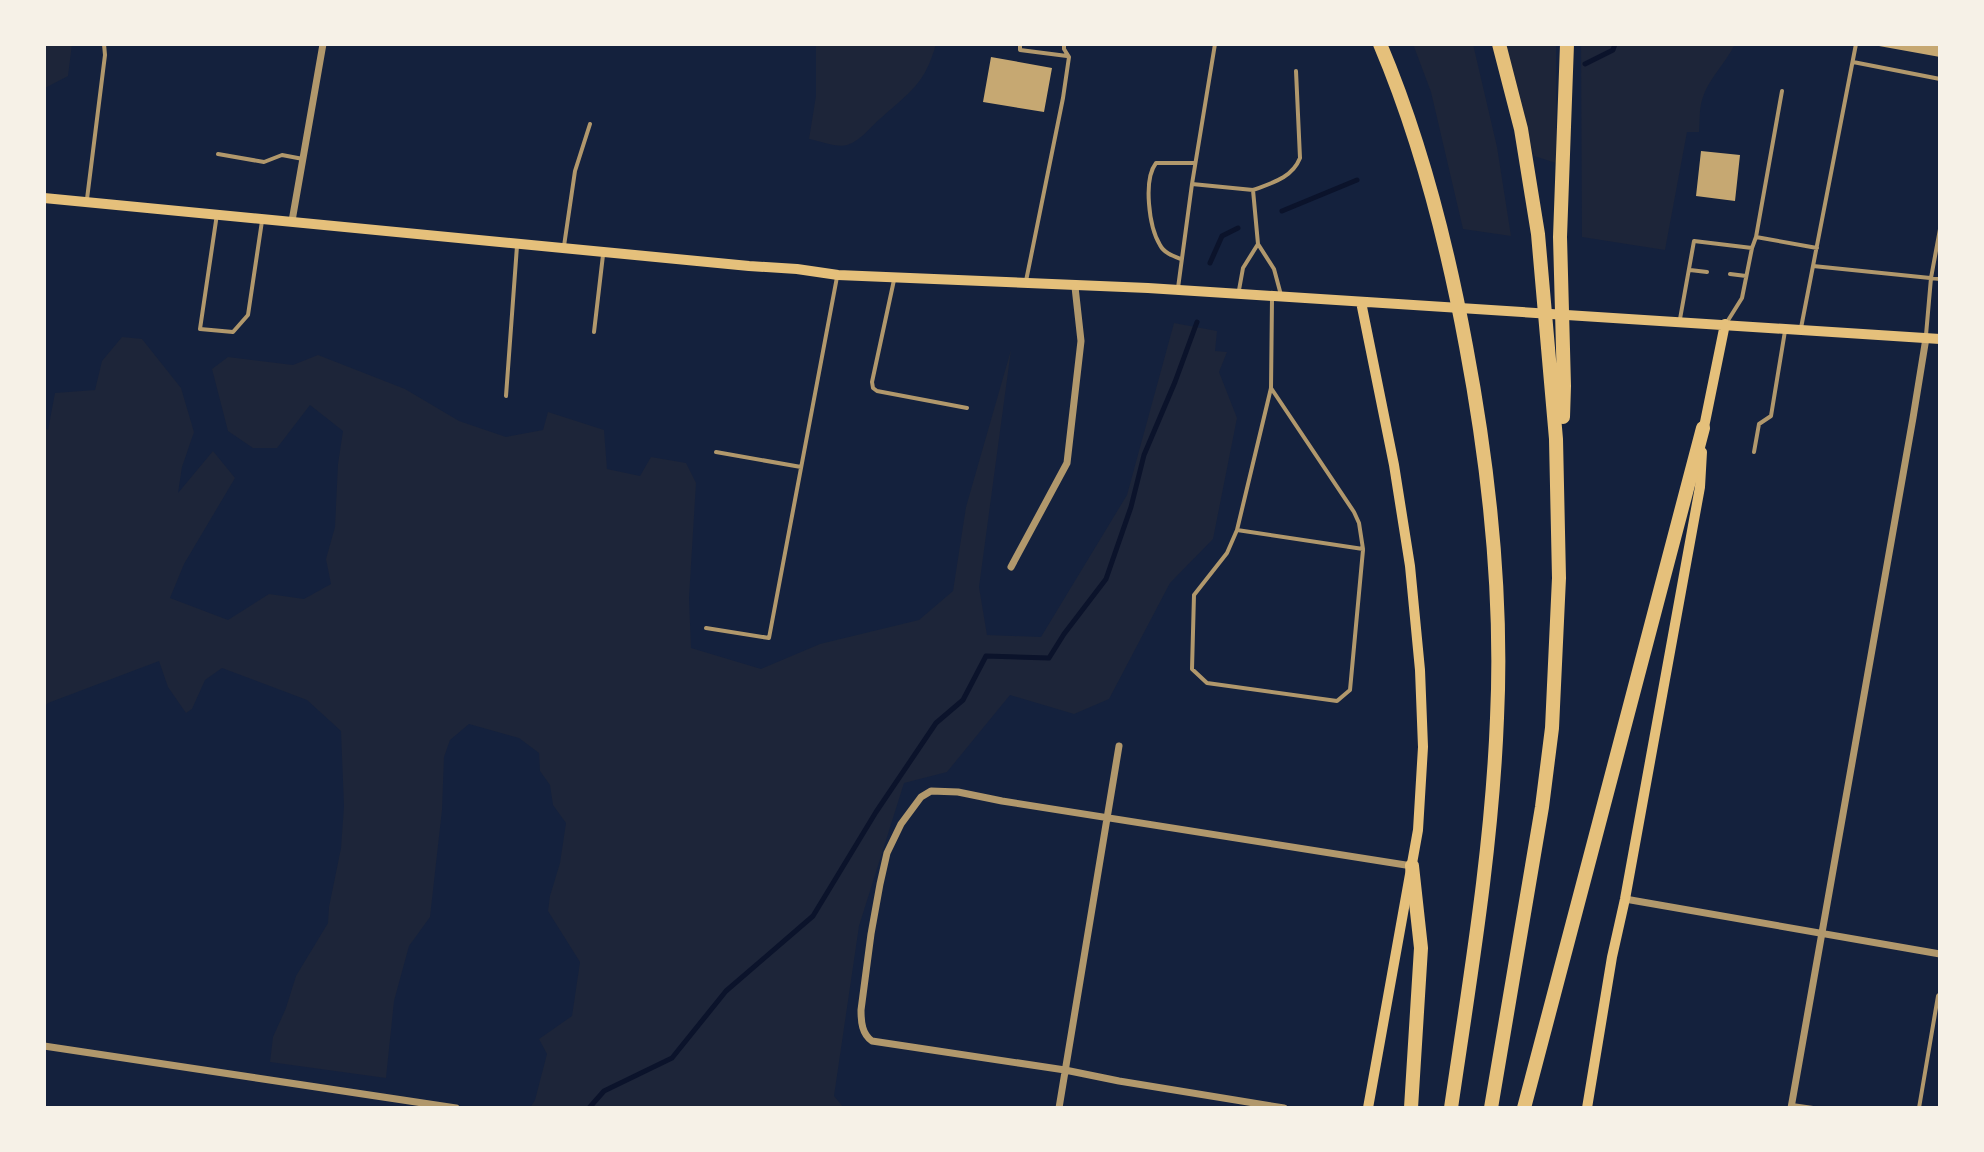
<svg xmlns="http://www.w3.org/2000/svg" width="1984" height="1152" viewBox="0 0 1984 1152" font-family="Arial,sans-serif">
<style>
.green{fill:#1d2539}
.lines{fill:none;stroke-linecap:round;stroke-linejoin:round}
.stream{stroke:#0b132b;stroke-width:5}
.building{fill:#c6a872}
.service{stroke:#b1986c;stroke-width:4}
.minor{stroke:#b1986c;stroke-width:7}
.secondary{stroke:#e5c07b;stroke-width:10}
.motorway{stroke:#e5c07b;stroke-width:14}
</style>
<rect width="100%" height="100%" fill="#14213d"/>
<!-- green -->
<path class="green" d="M44,44H72L68,76L45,88Z
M816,44H936C925,84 910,92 881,118C870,127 861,141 847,145C837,148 820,141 809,139L816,96Z
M1413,44H1473L1497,147L1511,236L1463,229L1431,92Z
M1502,44H1556V163L1534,156Z
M1581,44H1735C1726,63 1708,79 1702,100C1699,110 1700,122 1699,132H1687L1665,250L1582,237Z
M1174,323L1217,331L1215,351L1227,352L1219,372L1237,418L1213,539L1170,583L1109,699L1074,714L1010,695L947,772L904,783L859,926L834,1096L844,1108H530L535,1100L547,1054L539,1039L572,1016L580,962L548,911L550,896L560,863L566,823L553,805L550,785L540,771L539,753L519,738L469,724L450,740L444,757L442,810L430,917L409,946L394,1001L386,1078L270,1062L273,1037L286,1008L296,976L328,923L329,907L341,848L344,806L341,731L307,700L222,668L205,680L192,709L186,713L168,687L159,661L48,703L44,707V427L48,430L55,393L95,390L102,361L122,337L142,339L181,388L194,432L182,467L178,493L213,451L235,478L184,564L170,598L228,620L269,594L304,599L331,584L326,559L335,527L338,464L343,431L310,405L277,448H253L228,431L212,369L228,357L293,365L318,355L405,389L459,421L506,437L543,430L548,412L604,430L607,469L640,476L651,457L686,463L696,483L689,598L691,648L761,669L820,644L919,620L953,591L966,507L1011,350L979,587L987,635L1041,637L1127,495Z"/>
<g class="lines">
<!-- stream -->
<path class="stream" d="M1585,64L1613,50L1615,44
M1282,211L1357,180
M1210,263L1222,236L1238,228
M589,1108L604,1091L672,1058L726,991L813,916L876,812L936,723L963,700L986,656L1049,658L1064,634L1106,579L1131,507L1144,455L1175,382L1197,322"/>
</g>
<!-- building -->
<path class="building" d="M1879,44H1940V57L1879,46Z
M991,57L1052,68L1044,112L983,102Z
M1701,151L1740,155L1735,201L1696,196Z"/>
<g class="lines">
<!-- service -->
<path class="service" d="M1020,44V50L1067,56
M1853,62L1940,79
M218,154L264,162L282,155L303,159
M1192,184L1253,190L1258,244
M1253,190C1272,183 1292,178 1300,158L1296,71
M87,199L105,55L104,44
M217,214L200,329L233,332L248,315L262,221
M1756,237L1782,91
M564,246L575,171L590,124
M1181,259C1173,256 1164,253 1160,245C1149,227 1143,180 1156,163H1195
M1813,266L1940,279
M1690,270L1707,272
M1730,274L1746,276
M894,280L872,382L873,388L877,391L967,408
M1026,281L1063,98L1069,57L1064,49V44
M1178,288L1192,184L1215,44
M1239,290L1243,268L1258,244L1274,269L1281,295
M1680,319L1694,241L1752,248
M1727,322L1742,298L1752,248L1756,237L1817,248
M1801,328L1856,44
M594,332L603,255
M1926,335L1931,278L1940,229
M1271,388L1354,512L1359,523L1363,549L1237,530L1271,388L1272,299
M506,396L517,246
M716,452L801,467
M1754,452L1759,424L1771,416L1785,331
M1237,530L1227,553L1194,595L1192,669L1207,683L1337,701L1350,690L1363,550
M706,628L769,638L837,277
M1792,1105L1813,1108
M1919,1108L1938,996L1940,994"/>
<!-- minor -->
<path class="minor" d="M292,221L323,44
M1011,567L1067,463L1081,341L1075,287
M1625,899L1940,954
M44,1046L456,1108
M1059,1108L1119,746
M1284,1108L1119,1081L1065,1070L872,1041C862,1034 861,1022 861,1010L871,934L880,884L887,853L901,824L921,797L931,791L958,792L1002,801L1412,866
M1791,1108L1913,418L1926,338"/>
<!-- secondary -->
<path class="secondary" d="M44,198L749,266L797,269L838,275L1148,288L1940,339
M1361,302L1394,465L1410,566L1420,670L1423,747L1418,830L1368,1108
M1703,432L1725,324
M1587,1108L1612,957L1625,899L1700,487L1702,452"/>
<!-- motorway -->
<path class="motorway" d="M1380,44C1421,141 1447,243 1466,346C1489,468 1503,593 1497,718C1492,849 1470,978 1451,1108
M1563,417L1564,386L1560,237L1567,44
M1411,1108L1421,948L1412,866
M1491,1108L1542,807L1552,728L1559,578L1556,439L1538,234L1521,129L1499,44
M1524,1108L1703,428"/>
</g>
<!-- border -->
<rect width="1984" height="1152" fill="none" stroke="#f6f1e7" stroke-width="92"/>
</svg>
